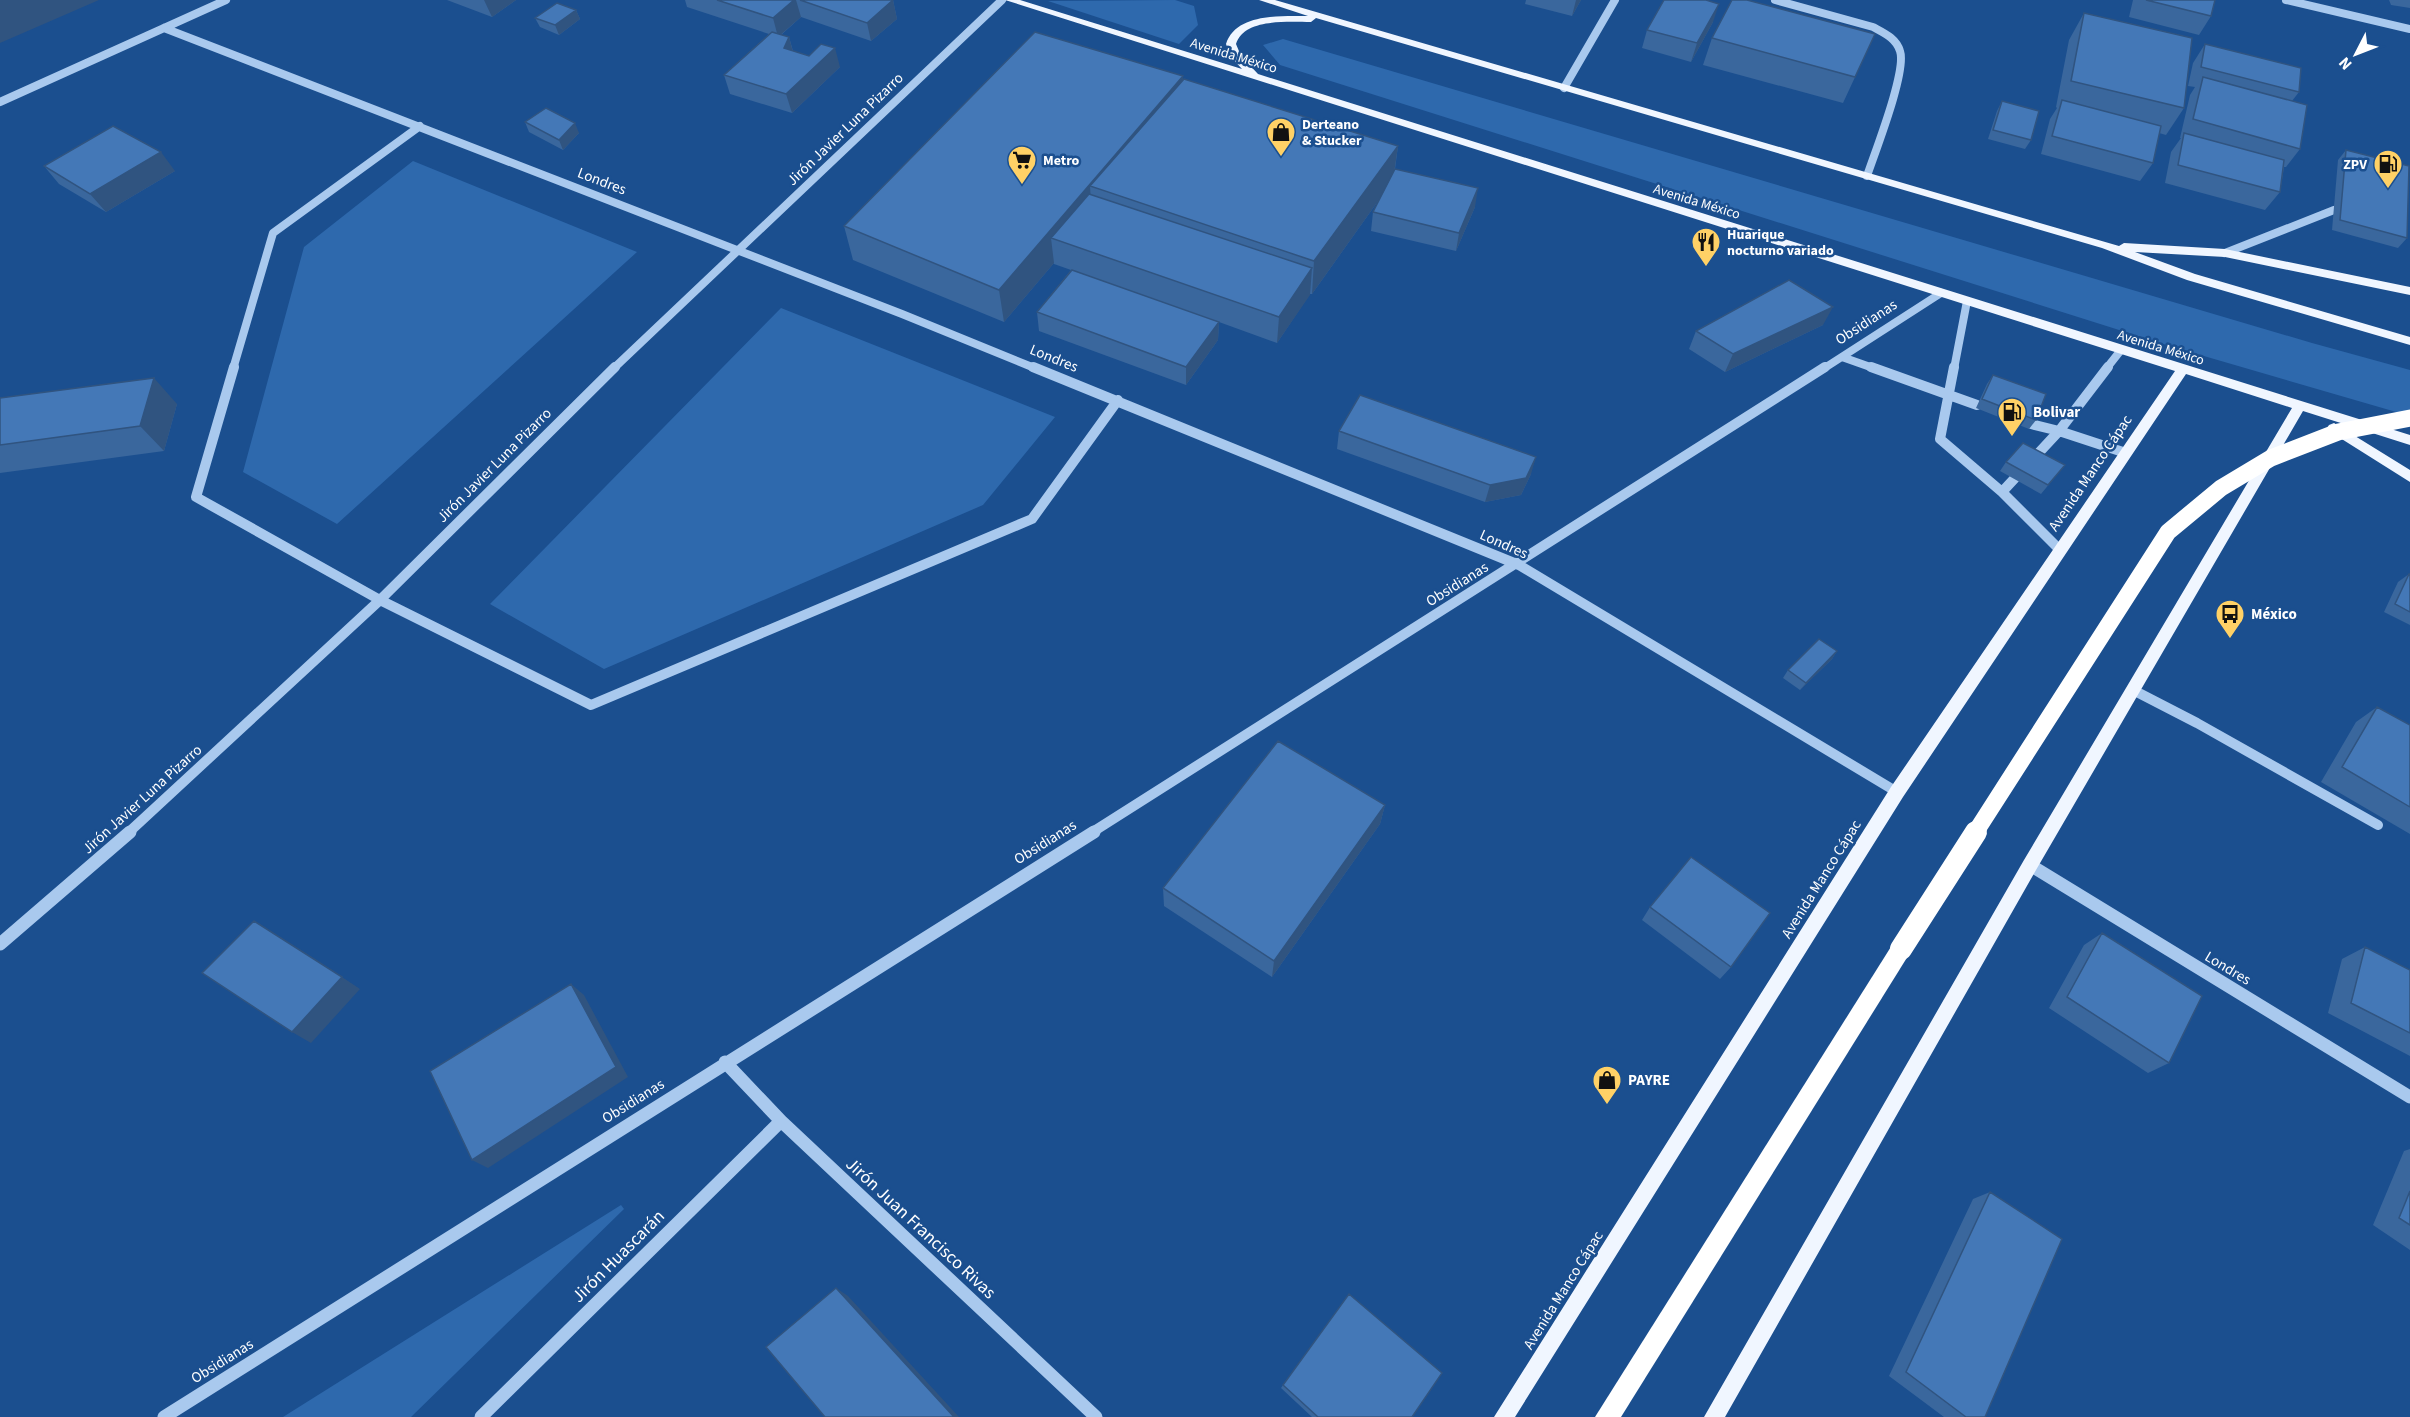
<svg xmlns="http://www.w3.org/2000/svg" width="2410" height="1417" viewBox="0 0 2410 1417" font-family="'Source Sans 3',sans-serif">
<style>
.green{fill:#2e69ad}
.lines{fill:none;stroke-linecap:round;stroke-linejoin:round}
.minor-far2{stroke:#a9c9ee;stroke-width:8}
.minor-far1{stroke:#a9c9ee;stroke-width:10}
.minor{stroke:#a9c9ee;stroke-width:13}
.major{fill:#f0f6ff;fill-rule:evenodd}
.highway{fill:#fff;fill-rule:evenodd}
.highway-bridge-far1{stroke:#fff;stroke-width:17}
.highway-bridge{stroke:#fff;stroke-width:22}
.wall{fill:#3a679d}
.shaded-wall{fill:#305480}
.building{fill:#4478b7;stroke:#305480;stroke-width:1.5}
.labels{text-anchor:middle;stroke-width:5;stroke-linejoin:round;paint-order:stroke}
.far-street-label{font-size:14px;fill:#fff;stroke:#1b4f8f}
.far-poi-label{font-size:14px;font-weight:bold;fill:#fff;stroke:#1b4f8f;text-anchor:start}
.street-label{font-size:15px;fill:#fff;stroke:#1b4f8f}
.poi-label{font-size:15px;font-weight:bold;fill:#fff;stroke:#1b4f8f;text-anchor:start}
.near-street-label{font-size:18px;fill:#fff;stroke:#1b4f8f}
</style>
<rect width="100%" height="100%" fill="#1b4f8f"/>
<!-- green -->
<path class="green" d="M1175,0L1194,6L1198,25L1179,44L1048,1Z
M1283,39L2312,343L2410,370V416L2173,347L1280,65L1263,45Z
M413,161L637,252L337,524L243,472L304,247Z
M781,308L1055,417L983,505L604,669L490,604Z
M621,1205L624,1209L411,1417H283Z"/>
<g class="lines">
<!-- minor-far2 -->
<path class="minor-far2" d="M1775,0L1873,27C1884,33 1896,38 1900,51C1907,71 1875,152 1867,176
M2286,0L2410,29
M164,28L902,314L1037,369
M1564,88L1615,0
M0,102L226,0
M2225,253L2334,210
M1842,357L1876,369
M233,369L273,233L420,126
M613,369L1002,0
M1823,369L1941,293
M1954,369L1967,301
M2106,369L2121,350"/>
<!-- minor-far1 -->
<path class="minor-far1" d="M234,367L196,497L380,600L591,705L1032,519L1118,400
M1033,367L1519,565L1897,792
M1871,367L1977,405
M1954,367L1940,439L2002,492
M2031,424L2059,431L2108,367
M2032,460L2059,431L2126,453
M2015,478L2002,492L2060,550
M2133,690L2197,723L2378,825
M128,833L380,600L615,367
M1091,833L1825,367"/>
<!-- minor -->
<path class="minor" d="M2030,865L2410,1097
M0,944L130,832
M725,1062L781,1121L1096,1417
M164,1417L1094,832
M481,1417L781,1121"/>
<!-- major -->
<path class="major" d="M1005,0H1020L1242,69L1231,57L1226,44C1236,13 1281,16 1308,16L1259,0H1275L2119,246L2124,243L2225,249L2410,287V295L2225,257L2135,252L2195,274L2410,337V345L2187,280L2102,248L1316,18L1311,22C1288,22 1244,18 1236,44L1241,56L1258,74L2410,435V445L2303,411L2036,870L1725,1417H1704L2024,860L2292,408L2186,374L1903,797L1515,1417H1494L1891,787L2175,371Z
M2334,423L2410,470V482L2329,431L2327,428L2329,425Z"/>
<!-- highway -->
<path class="highway" d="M1901,940L1908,942L1911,949L1908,956L1621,1417H1595L1894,942Z"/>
<!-- highway-bridge-far1 -->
<path class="highway-bridge-far1" d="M1975,833L2168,532L2221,488L2271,458L2338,432L2410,418"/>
<!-- highway-bridge -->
<path class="highway-bridge" d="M1901,949L1976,832"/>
</g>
<!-- wall -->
<path class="wall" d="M447,0H516L492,17Z
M685,0H893L897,19L871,41L801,17L781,35L789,37L793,51L840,67L792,113L730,94L724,75L769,34L687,7Z
M1526,0H1581L1572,16L1525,4Z
M2133,0H2215L2211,16L2199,35L2129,17Z
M2389,0H2410V8L2391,5Z
M576,10L580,19L559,35L540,27L535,18Z
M2084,13L2184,108L2166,135L2159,133L2153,163L2140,181L2041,154L2050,119L2057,108L2056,107L2069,40Z
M1713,22L1691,62L1642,48L1647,30Z
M1875,34L1843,103L1703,65L1712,38Z
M2205,44L2299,92L2292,101L2300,149L2286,167H2284L2280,192L2265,210L2165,183L2171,152L2181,138H2180L2190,95L2195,87L2188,86L2193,63Z
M1183,76V81L1398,146L1395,169L1475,207L1456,251L1371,231L1373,212L1381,197L1312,294H1310L1277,343L1219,322L1218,340L1186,385L1039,331L1037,312L1071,270L1054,264V263L1004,322L853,260L844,226Z
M2002,101L2031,140L2025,149L1988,139L1997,111Z
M525,122L579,133L563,150L529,132Z
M2346,150L2407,238L2398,248L2332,230L2338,160Z
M44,166L175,171L106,212L59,184Z
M1823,325L1725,372L1689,349L1696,331Z
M1993,375L2036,420L2029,429L1976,408L1987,384Z
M0,398L177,404L164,451L0,473Z
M1339,431L1531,474L1521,495L1485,502L1337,449Z
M2006,462L2065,465L2041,494L2000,471Z
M2409,574H2410V625L2384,612L2398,582Z
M1837,651L1832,659L1800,690L1783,678L1788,670Z
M2377,707L2410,725V834L2321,782L2356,722Z
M1385,805L1380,824L1272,977L1164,906L1163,888Z
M1650,907L1731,967L1720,979L1642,920Z
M2102,933L2169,1063L2148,1073L2049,1008L2084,945Z
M2365,947L2410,970V1056L2328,1013L2342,959Z
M2410,1149V1250L2373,1225L2404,1151Z
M1990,1192L1985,1417H1944L1889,1376L1973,1199Z
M1283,1385L1412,1417H1312L1281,1388Z"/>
<!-- shaded-wall -->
<path class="shaded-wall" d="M0,0H99L0,43Z
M484,0H516L492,17Z
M794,0H796L801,17L778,37L773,18Z
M893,0L897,19L871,41L867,23Z
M1576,0H1581L1572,16Z
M1719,4L1713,22L1691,62L1697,43Z
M576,10L580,19L559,35L555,25Z
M789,37L794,56L784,48Z
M835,48L840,67L792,113L786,94Z
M1183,76V109L1090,186L1092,218L1051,238L1054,263L1004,322L999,290Z
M575,123L579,133L563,150L559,140Z
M1398,146L1393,180L1312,294L1314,261Z
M161,152L175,171L106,212L90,194Z
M1478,188L1475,207L1456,251L1459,233Z
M1312,268L1310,295L1277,343L1279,317Z
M1833,307L1823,325L1725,372L1733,354Z
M1219,322L1218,340L1186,385V367Z
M154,378L177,404L164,451L140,426Z
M1536,457L1531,474L1521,495L1485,502L1490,485Z
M1837,651L1832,659L1800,690L1806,683Z
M1385,805L1380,824L1272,977L1274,961Z
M342,977L360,989L311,1043L292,1032Z
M571,984L584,995L628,1077L488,1168L472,1160Z
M836,1288L848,1296L959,1417H954Z"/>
<!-- building -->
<path class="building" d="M717,0H794L773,18Z
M800,0H893L867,23Z
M1664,0H1706L1719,4L1697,43L1647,30Z
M1732,0H1747L1875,34L1855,77L1712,38Z
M2146,0H2215L2211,16Z
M557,3L576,10L555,25L535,18Z
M2084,13L2192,38L2184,108L2071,81Z
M772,32L789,37L784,48L809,56L821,44L835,48L786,94L724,75Z
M1035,32L1183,76L999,290L844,226Z
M2205,44L2301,68L2299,92L2201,67Z
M2203,77L2307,105L2300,149L2193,119Z
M1184,79L1398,146L1314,261L1090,186Z
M2062,100L2161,126L2153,163L2052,136Z
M2002,101L2039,111L2031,140L1993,130Z
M546,108L575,123L559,140L525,122Z
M113,126L161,152L90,194L44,166Z
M2184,133L2284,160L2280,192L2178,165Z
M2346,150L2409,166L2407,238L2340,220Z
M1395,169L1478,188L1459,233L1373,212Z
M1089,194L1312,268L1279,317L1051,238Z
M1072,270L1219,322L1186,367L1037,312Z
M1789,280L1833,307L1733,354L1696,331Z
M1993,375L2046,394L2036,420L1982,399Z
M154,378L140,426L0,445V398Z
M1360,395L1536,457L1526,478L1490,485L1339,431Z
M2023,443L2065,465L2048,485L2006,462Z
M2409,574H2410V612L2395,604Z
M1819,639L1837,651L1806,683L1788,670Z
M2377,707L2410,725V807L2342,767Z
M1278,741L1385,805L1274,961L1163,888Z
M1691,857L1770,913L1731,967L1650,907Z
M254,921L342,977L292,1032L202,973Z
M2102,933L2202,996L2169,1063L2067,997Z
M2365,947L2410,970V1033L2351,1003Z
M571,984L616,1067L472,1160L430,1071Z
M2410,1191V1225L2399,1218Z
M1990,1192L2062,1239L1985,1417H1966L1906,1372Z
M836,1288L954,1417H825L766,1347Z
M1349,1294L1442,1373L1412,1417H1318L1283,1385Z"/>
<!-- icons -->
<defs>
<g id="shop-pin" transform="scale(1.5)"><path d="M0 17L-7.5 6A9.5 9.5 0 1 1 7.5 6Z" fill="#ffd166" stroke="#1b4f8f"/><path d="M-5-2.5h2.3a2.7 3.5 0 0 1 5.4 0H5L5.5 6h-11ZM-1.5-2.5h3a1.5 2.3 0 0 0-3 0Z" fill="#111"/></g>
<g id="supermarket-pin" transform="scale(1.5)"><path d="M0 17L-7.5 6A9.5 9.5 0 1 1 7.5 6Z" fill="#ffd166" stroke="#1b4f8f"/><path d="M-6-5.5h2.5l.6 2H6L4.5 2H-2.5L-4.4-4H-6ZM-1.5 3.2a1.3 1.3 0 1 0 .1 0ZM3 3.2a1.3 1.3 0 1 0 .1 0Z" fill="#111"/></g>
<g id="fuel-pin" transform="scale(1.5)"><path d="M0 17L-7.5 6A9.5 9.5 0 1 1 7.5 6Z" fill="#ffd166" stroke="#1b4f8f"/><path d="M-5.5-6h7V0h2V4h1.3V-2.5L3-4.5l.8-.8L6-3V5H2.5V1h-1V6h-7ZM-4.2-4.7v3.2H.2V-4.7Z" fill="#111"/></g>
<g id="restaurant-pin" transform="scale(1.5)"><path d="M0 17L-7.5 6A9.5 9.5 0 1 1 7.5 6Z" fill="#ffd166" stroke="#1b4f8f"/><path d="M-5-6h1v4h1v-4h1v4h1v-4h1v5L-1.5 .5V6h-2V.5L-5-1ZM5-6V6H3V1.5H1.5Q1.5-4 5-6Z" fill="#111"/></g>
<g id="bus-pin" transform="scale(1.5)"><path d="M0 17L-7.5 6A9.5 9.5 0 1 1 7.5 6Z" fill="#ffd166" stroke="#1b4f8f"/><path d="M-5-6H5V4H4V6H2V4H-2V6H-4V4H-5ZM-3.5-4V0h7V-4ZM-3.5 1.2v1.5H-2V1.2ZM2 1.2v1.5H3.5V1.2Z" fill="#111"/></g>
</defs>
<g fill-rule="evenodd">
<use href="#shop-pin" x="1281" y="132"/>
<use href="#supermarket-pin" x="1022" y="160"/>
<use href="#fuel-pin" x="2388" y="164"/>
<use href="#restaurant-pin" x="1706" y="242"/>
<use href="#fuel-pin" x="2012" y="412"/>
<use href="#bus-pin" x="2230" y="614"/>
<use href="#shop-pin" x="1607" y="1080"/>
</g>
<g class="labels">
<!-- far-street labels -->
<g class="far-street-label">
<text transform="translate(1234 55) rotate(17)" y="5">Avenida México</text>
<text transform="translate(1697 201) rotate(17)" y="5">Avenida México</text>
<text transform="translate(2161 347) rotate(17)" y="5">Avenida México</text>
</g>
<!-- far-poi labels -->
<g class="far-poi-label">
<text x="1302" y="129">Derteano<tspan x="1302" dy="16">&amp; Stucker</tspan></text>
<text x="1043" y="165">Metro</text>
<text x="2367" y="169" text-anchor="end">ZPV</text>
<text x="1727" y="239">Huarique<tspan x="1727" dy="16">nocturno variado</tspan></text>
</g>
<!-- street labels -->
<g class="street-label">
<text transform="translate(845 129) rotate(-44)" y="5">Jirón Javier Luna Pizarro</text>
<text transform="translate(602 181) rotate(21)" y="5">Londres</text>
<text transform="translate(1866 322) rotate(-33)" y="5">Obsidianas</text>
<text transform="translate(1054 358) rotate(22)" y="5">Londres</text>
<text transform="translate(494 465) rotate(-45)" y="5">Jirón Javier Luna Pizarro</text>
<text transform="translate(2090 473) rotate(-56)" y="5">Avenida Manco Cápac</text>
<text transform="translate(1504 544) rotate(24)" y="5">Londres</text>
<text transform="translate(1457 584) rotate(-32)" y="5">Obsidianas</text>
<text transform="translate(142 799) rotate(-42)" y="5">Jirón Javier Luna Pizarro</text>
<text transform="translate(1045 842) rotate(-32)" y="5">Obsidianas</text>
<text transform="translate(1821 879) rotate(-58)" y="5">Avenida Manco Cápac</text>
<text transform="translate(2228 968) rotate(31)" y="5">Londres</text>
<text transform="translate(633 1101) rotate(-32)" y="5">Obsidianas</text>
<text transform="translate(1563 1290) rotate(-58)" y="5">Avenida Manco Cápac</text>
<text transform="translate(222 1361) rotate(-32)" y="5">Obsidianas</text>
</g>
<!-- poi labels -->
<g class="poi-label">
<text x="2033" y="417">Bolivar</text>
<text x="2251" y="619">México</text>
<text x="1628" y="1085">PAYRE</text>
</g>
<!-- near-street labels -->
<g class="near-street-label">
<text transform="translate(921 1228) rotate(43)" y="6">Jirón Juan Francisco Rivas</text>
<text transform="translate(618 1256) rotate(-45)" y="6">Jirón Huascarán</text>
</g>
</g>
<!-- north arrow -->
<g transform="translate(2356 54) rotate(228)" stroke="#1b4f8f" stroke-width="4.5" paint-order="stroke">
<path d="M0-4.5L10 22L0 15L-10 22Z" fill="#ffffff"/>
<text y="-9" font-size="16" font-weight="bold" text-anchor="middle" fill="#ffffff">N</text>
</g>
</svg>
